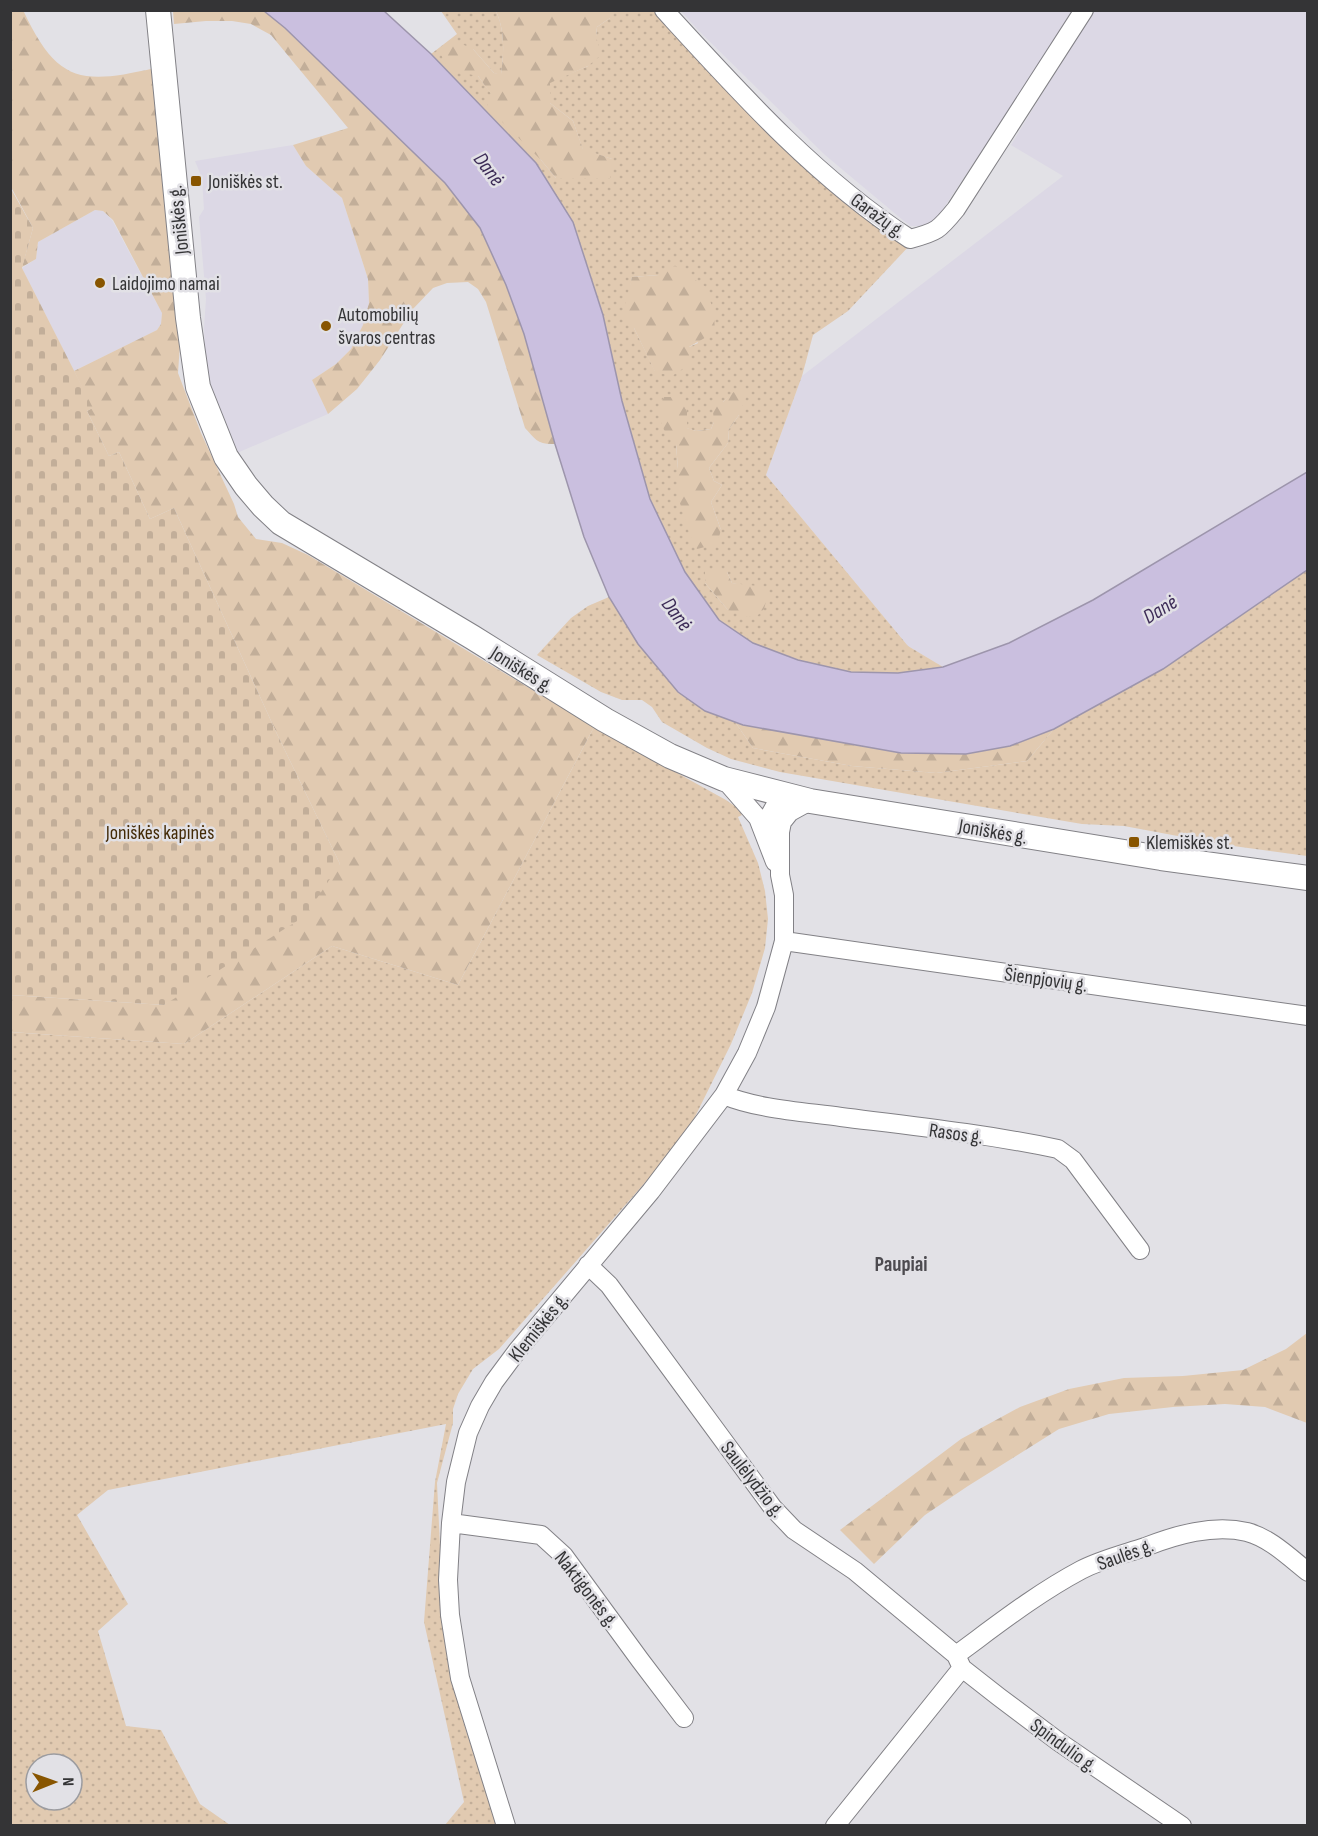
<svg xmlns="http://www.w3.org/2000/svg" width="1318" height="1836" viewBox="0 0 1318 1836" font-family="'Sofia Sans Condensed',sans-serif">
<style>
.built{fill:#dcd8e5}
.grass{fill:url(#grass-dots);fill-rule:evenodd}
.forest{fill:url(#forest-firs)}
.cemetery{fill:url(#cemetery-stones)}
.water{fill:#cabfdf;stroke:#9d95ac;stroke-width:1.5}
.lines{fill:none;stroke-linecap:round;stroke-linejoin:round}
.minor-casing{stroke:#828186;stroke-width:20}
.major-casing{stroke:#828186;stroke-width:26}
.minor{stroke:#fff;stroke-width:18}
.major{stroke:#fff;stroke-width:24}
.poi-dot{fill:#850;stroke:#e2e1e6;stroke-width:2}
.labels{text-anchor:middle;stroke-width:5;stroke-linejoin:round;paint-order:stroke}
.poi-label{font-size:20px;fill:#343436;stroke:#e2e1e6;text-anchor:start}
.street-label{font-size:20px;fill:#343436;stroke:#e2e1e6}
.park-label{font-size:20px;fill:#442b07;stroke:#e2e1e6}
.water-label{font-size:21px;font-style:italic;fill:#3d2c57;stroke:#e2e1e6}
.neighbourhood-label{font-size:21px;font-weight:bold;fill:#4d4b50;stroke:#e2e1e6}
</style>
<defs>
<pattern id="grass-dots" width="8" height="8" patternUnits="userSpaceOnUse" patternTransform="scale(1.5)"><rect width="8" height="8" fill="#e1cab1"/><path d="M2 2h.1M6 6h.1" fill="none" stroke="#c2ae99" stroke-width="1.8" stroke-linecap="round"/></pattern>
<pattern id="forest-firs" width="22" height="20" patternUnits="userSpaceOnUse" patternTransform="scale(1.5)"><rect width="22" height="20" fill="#e1cab1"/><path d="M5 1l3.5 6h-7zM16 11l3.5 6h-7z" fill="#c2ae99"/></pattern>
<pattern id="cemetery-stones" width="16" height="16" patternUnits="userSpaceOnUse" patternTransform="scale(1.5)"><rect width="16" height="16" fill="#e1cab1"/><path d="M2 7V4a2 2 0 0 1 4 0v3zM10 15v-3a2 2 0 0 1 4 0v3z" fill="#c2ae99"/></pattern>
</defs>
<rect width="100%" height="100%" fill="#e2e1e6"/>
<!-- built -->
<path class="built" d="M681,11H1075L941,212L932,224L920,226H911L904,221L825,155L699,31Z
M1092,11H1307V472L1093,600L1009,643L943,667L908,646L766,475L802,376L1063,176L1011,145Z
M293,145L306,166L342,198L368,279L369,303L363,325L351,349L336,364L312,380L328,414L237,453L211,392L206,366L204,328L206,299L199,217L204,209L202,178L195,161Z
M95,210L103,211L112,220L162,313L161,324L157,330L74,371L22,268L36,259L38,242Z"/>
<!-- grass -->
<path class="grass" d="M441,11H496C505,31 504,53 501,75L494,73L473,49L478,76L541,160L556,178L612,159L583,150L573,121L550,103V82L588,66L596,36L597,27L610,18V11H655L708,68L910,245L848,311L813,335L802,376L766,475L908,646L943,667L898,673L851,672L798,660L753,643L719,620L685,572L650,499L622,401L603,315L573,222L536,163L431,54L457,34ZM659,275L698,343L689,347L655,371L634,328L630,289L632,277ZM733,393L739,415L729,429L728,443L709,468L714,481L722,485L711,502L721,530L678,469L676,444L687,411L686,428L696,431L711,429L723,402ZM727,572L732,583L746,586L728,610L705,583Z
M1307,570V856L1226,845L1124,826L1082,824L780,772L731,759L707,748L662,722L652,707L642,700H622L601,692L537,655L571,618L588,606L609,597L638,644L705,711L735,722L753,748L852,766L936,773L1027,761L1054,729L1163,669Z
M594,727L726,800L736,807L742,815L738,817L758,863L765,891L768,919L765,948L752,993L731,1044L685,1137L499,1349L473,1369L458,1394L453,1409V1423L437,1483L441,1567L450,1664L464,1724L497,1825H445L464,1802L424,1622L435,1482L446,1424L108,1490L77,1515L128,1604L98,1631L126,1726L161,1730L200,1804L230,1825H11L10,1032L184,1044L332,946L458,985ZM36,1764H72V1800H36Z"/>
<!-- forest -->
<path class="forest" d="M23,10C57,83 81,85 155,68L175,313L180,344L178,373L201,433L234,504L238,517L256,539L282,543L308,555L594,727L458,985L332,946L184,1044L11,1032L10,995L164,1005L340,864L277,734L174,508L150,519L119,452L109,456L87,411L92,408L74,371L157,330L161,324L162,313L113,220L103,211L95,210L38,242L36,259L22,267L33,228L11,187L10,11Z
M173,11H264L285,28L445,183L480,228L506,285L524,334L555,444C538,445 535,439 525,428L486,302L478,289L468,282L447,283L433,288L412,310L380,360L357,389L328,414L312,380L336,364L351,349L363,325L369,303L368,279L342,198L306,166L293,145L348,128L271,35L251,24L232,21H206L174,24Z
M496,11H610V18L597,27L596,36L601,55L588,66L550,83V103L573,121L583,149L612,159L610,178H556L541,160L487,107L491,94L478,76L448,70L440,52L455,41L473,49L494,73L501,74C504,53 505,31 496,11Z
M675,266L707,288L714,315L715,332L689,347L690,364L672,376L655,372L634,328L626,322L624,310L632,277L659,275Z
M745,386L746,397L739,415L729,429L728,443L709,468L714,481L722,485L711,502L721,530L717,544L697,549L690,535L678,497V469L676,444L664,430L657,410L664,397H679L687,411V428L696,431L711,429L714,422L712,402H723L732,393Z
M716,569L727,572L732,583L767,587L768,594L764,609L757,616L748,617L728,610L705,583V571Z
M735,722L743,725L901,753L966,754L1010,746L1054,729L1027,761L936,773L852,766L753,748Z
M1307,1333V1423L1265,1407L1225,1404L1173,1407L1109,1414L1059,1429L968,1486L925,1515L874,1564L840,1530L961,1439L1020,1407L1069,1389L1124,1378L1183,1376L1243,1370L1286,1349Z"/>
<!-- cemetery -->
<path class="cemetery" d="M10,187L33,228L22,268L93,408L87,411L109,456L119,452L150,519L174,508L277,734L340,864L305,916L164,1005L11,995Z"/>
<!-- water -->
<path class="water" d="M264,11H384L431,54L536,163L573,222L603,315L622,401L650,499L685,572L719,620L753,643L798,660L851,672L898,673L943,667L1009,643L1093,600L1307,472V570L1163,669L1054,729L1010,746L966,754L901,753L743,725L705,711L678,692L638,644L609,597L584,537L555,444L524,334L506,285L480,228L445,183L285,28Z"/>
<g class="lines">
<!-- minor casing -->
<g class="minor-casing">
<path id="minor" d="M664,10C739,92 816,178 910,239C937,232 939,230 956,209L1084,10
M724,779L758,818L775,862
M764,832L771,813L781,795
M784,941L1308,1016
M724,1095C756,1109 806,1112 841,1117C913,1126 987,1134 1058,1149L1073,1160L1140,1250
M588,1265L609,1285L773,1508L794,1530L855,1571L956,1655L962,1668L999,1697L1059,1742L1182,1826
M451,1523L541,1535L564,1556L640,1660L684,1718
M956,1655C997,1625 1036,1594 1081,1570C1100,1560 1124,1554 1145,1547C1176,1535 1213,1524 1247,1532C1270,1538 1289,1557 1308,1572
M506,1826L460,1678L450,1615L448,1580L451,1523L456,1482L468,1433L480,1406L494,1382L517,1351L651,1191L724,1095L747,1053L766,1007L784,941V895L780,875V832L782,822L790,812L810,801
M835,1826L962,1668"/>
</g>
<!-- major casing -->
<g class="major-casing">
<path id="major" d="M158,10L188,318L198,387L226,457L246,486L263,506L281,523L472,637L605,720L670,756L724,779L810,801L1161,858L1308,878"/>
</g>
<!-- minor -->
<use href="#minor" class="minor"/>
<!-- major -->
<use href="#major" class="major"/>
</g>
<!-- markers -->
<g class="poi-dot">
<rect x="190" y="175" width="12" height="12" rx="3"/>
<circle cx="100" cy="283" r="6"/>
<circle cx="326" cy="326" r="6"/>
<rect x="1128" y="836" width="12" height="12" rx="3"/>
</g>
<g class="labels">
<!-- poi labels -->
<g class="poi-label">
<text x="208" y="188">Joniškės st.</text>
<text x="112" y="290">Laidojimo namai</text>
<text x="338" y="321">Automobilių<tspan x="338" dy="23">švaros centras</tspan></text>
<text x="1146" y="849">Klemiškės st.</text>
</g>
<!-- street labels -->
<g class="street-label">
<text transform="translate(878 215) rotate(36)" y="7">Garažų g.</text>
<text transform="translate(178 220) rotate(-96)" y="7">Joniškės g.</text>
<text transform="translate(522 669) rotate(32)" y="7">Joniškės g.</text>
<text transform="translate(993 831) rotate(10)" y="7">Joniškės g.</text>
<text transform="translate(1046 979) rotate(8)" y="7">Šienpjovių g.</text>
<text transform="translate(956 1133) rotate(8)" y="7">Rasos g.</text>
<text transform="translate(538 1327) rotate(-51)" y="7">Klemiškės g.</text>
<text transform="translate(753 1479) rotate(52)" y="7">Saulėlydžio g.</text>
<text transform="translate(1125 1554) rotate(-20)" y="7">Saulės g.</text>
<text transform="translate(587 1589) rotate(52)" y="7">Naktigonės g.</text>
<text transform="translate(1064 1745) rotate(36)" y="7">Spindulio g.</text>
</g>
<!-- park labels -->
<g class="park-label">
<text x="160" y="839">Joniškės kapinės</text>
</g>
<!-- water labels -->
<g class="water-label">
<text transform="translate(489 169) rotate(53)" y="7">Danė</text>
<text transform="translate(1160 609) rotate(-31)" y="7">Danė</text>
<text transform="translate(677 614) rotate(53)" y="7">Danė</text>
</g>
<!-- neighbourhood labels -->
<g class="neighbourhood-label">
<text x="901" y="1271">Paupiai</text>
</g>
</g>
<!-- border -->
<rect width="1318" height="1836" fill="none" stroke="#343436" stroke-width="24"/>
<!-- north arrow -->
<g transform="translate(54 1782) rotate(89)"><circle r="28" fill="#e2e1e6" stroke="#9c9ca0" stroke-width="1.5"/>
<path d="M0-4.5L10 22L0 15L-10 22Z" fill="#885500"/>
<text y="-9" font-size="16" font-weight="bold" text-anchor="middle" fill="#343436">N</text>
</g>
</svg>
